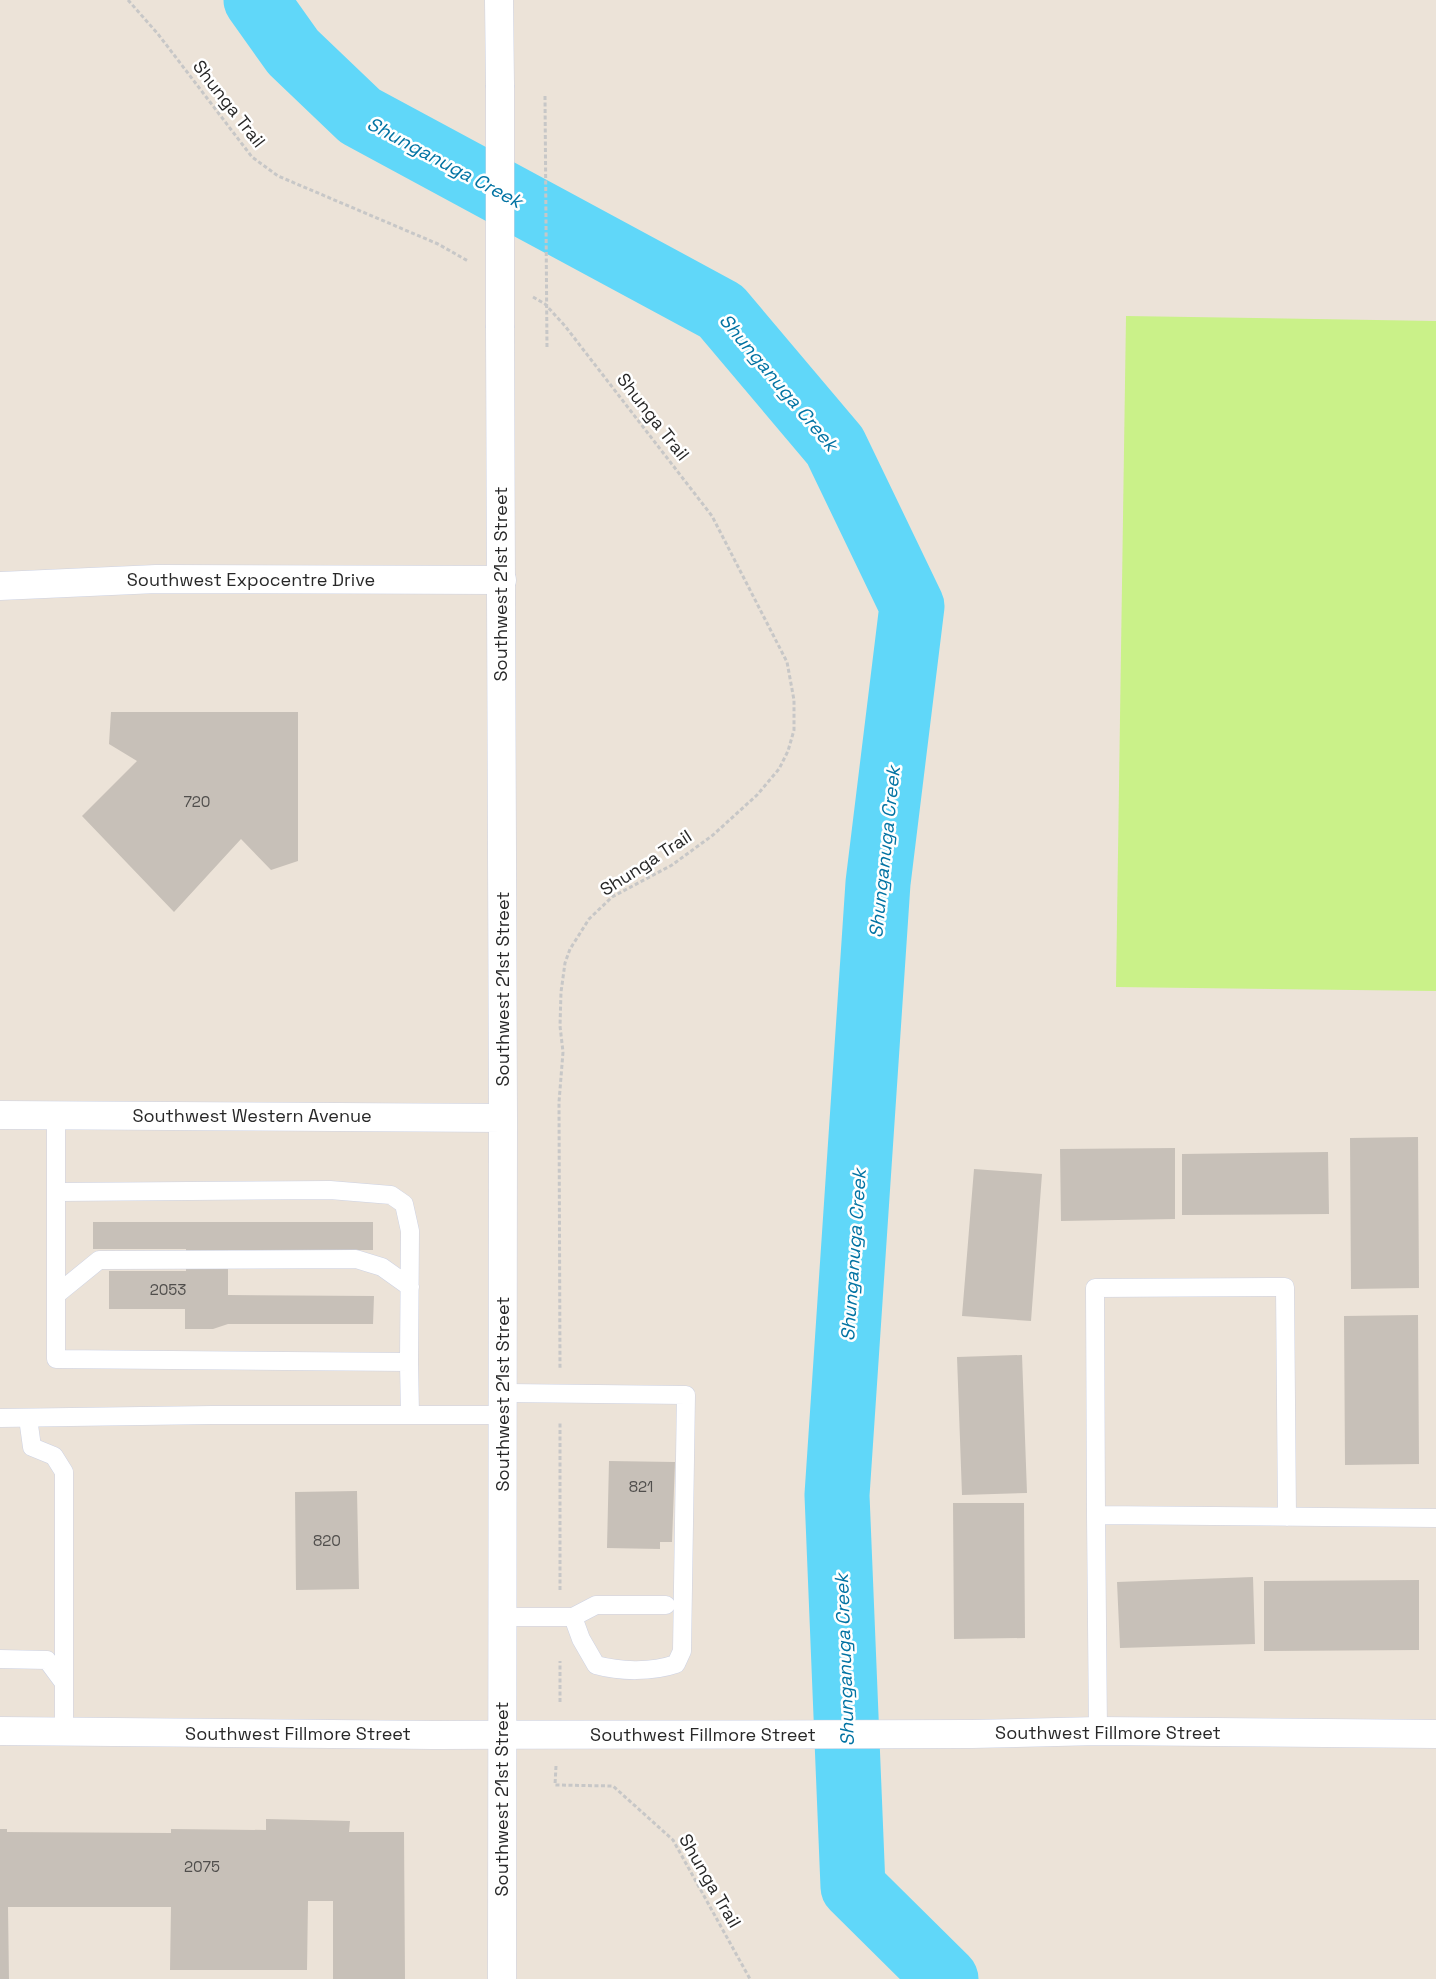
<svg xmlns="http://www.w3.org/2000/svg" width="1436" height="1979" viewBox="0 0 1436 1979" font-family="'Space Grotesk',sans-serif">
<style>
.pitch{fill:#caf189}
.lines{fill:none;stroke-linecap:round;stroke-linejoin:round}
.river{stroke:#60d7f9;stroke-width:65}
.building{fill:#c7c0b8}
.lane-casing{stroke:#cdd2e3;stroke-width:19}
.street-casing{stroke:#cdd2e3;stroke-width:29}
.secondary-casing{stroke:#cdd2e3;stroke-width:29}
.path{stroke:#c7c7c7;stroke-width:3;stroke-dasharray:4 2.5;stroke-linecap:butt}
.lane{stroke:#fff;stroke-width:18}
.street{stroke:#fff;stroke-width:28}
.secondary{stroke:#fff;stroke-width:28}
.secondary-bridge-casing{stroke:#cdd2e3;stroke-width:29;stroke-linecap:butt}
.path-bridge{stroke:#c7c7c7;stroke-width:3;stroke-dasharray:4 2.5;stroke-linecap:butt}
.secondary-bridge{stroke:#fff;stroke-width:28}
.labels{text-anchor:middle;stroke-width:5;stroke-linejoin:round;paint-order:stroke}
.number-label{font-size:15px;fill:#504e4c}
.street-label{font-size:18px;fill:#282828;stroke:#fff}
.water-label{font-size:19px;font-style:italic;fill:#0273a3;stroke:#fff}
</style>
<rect width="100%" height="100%" fill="#ece3d8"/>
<!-- pitch -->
<path class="pitch" d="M1126,316L1436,321V991L1116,987Z"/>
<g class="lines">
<!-- river -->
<path class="river" d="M256,0L293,52L360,116L721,311L835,446L912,606L878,883L837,1495L853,1887L946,1979"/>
</g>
<!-- building -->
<path class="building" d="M111,712H298V861L271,870L241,839L174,912L82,816L137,761L109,744Z
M1418,1137L1419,1288L1351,1289L1350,1138Z
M1175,1148V1219L1061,1221L1060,1149Z
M1328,1152L1329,1214L1182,1215V1154Z
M974,1169L1042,1174L1031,1321L962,1316Z
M93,1222H373V1250H228V1295L374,1296L373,1324H228L213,1329H185V1309H109V1271H186V1249H93Z
M1418,1315L1419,1464L1345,1465L1344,1316Z
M1022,1355L1027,1493L962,1495L957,1357Z
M609,1461L675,1462L672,1542H660V1549L607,1548Z
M357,1491L359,1589L296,1590L295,1492Z
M953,1503H1024L1025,1638L954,1639Z
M1253,1577L1255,1644L1120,1648L1117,1582Z
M1419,1580V1650L1264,1651V1581Z
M266,1819L350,1821L349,1832H404L405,1979H333V1901H308L307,1970H170L171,1907H8L9,1979H0V1829H7V1832L171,1833V1829L266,1830Z"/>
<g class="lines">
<!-- lane casing -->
<g class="lane-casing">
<path id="lane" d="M56,1116V1359L409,1362L410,1231L404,1204L391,1195L330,1190L57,1192
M56,1295L99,1260L356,1259L382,1267L410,1287
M409,1362L410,1415
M503,1393L686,1395L682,1651L676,1664C652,1672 621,1672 596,1665L581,1639L573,1617
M0,1418L212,1415H503
M28,1418L32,1447L54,1456L64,1472V1683
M1096,1515L1095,1288L1285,1287L1287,1517
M502,1617H573L596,1605H666
M0,1659L47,1660L64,1683V1733
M1098,1731L1096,1515L1436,1518"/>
</g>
<!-- street casing -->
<g class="street-casing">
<path id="street" d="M0,586L156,579L502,580
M0,1731L434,1735L972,1734L1098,1731L1436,1734"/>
</g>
<!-- secondary casing -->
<g class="secondary-casing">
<path id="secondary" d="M499,0L500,85
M500,328L503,1118L502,1979
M0,1115L503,1118"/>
</g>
<!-- path -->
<path class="path" d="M128,0L158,34L252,157L278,176L438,244L468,261
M533,297L545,304L565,326L712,516L787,662L794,700V730L788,751L779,769L757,795L713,835L672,865L612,897L589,919L570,949L565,963L561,992L560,1026L563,1052L559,1102L560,1368
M560,1590V1421
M560,1702V1661
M556,1766L555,1785L613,1786L673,1840L750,1979"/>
<!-- lane -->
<use href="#lane" class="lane"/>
<!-- street -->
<use href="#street" class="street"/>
<!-- secondary -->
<use href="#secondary" class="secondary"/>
<!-- secondary-bridge casing -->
<g class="secondary-bridge-casing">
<path id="secondary-bridge" d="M500,85V328"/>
</g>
<!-- path-bridge -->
<path class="path-bridge" d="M545,96L547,349"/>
<!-- secondary-bridge -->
<use href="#secondary-bridge" class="secondary-bridge"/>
</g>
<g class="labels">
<!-- number labels -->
<g class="number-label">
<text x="197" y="807">720</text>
<text x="168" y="1295">2053</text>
<text x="641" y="1492">821</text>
<text x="327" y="1546">820</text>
<text x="202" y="1872">2075</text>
</g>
<!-- street labels -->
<g class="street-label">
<text transform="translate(229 104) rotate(52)" y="6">Shunga Trail</text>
<text transform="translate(653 417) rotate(52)" y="6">Shunga Trail</text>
<text x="251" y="586">Southwest Expocentre Drive</text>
<text transform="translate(501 584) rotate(-90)" y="6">Southwest 21st Street</text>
<text transform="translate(646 863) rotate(-33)" y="6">Shunga Trail</text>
<text transform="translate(503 989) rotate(-90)" y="6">Southwest 21st Street</text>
<text x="252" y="1122">Southwest Western Avenue</text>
<text transform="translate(503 1394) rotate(-90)" y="6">Southwest 21st Street</text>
<text x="1108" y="1739">Southwest Fillmore Street</text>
<text x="298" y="1740">Southwest Fillmore Street</text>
<text x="703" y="1741">Southwest Fillmore Street</text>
<text transform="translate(502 1799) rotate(-90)" y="6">Southwest 21st Street</text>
<text transform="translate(710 1881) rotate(60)" y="6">Shunga Trail</text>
</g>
<!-- water labels -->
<g class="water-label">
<text transform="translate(445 162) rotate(28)" y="7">Shunganuga Creek</text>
<text transform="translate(779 382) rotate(50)" y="7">Shunganuga Creek</text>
<text transform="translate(884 852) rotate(-84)" y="7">Shunganuga Creek</text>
<text transform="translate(853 1255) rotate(-86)" y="7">Shunganuga Creek</text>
<text transform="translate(844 1660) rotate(-92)" y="7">Shunganuga Creek</text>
</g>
</g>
</svg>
